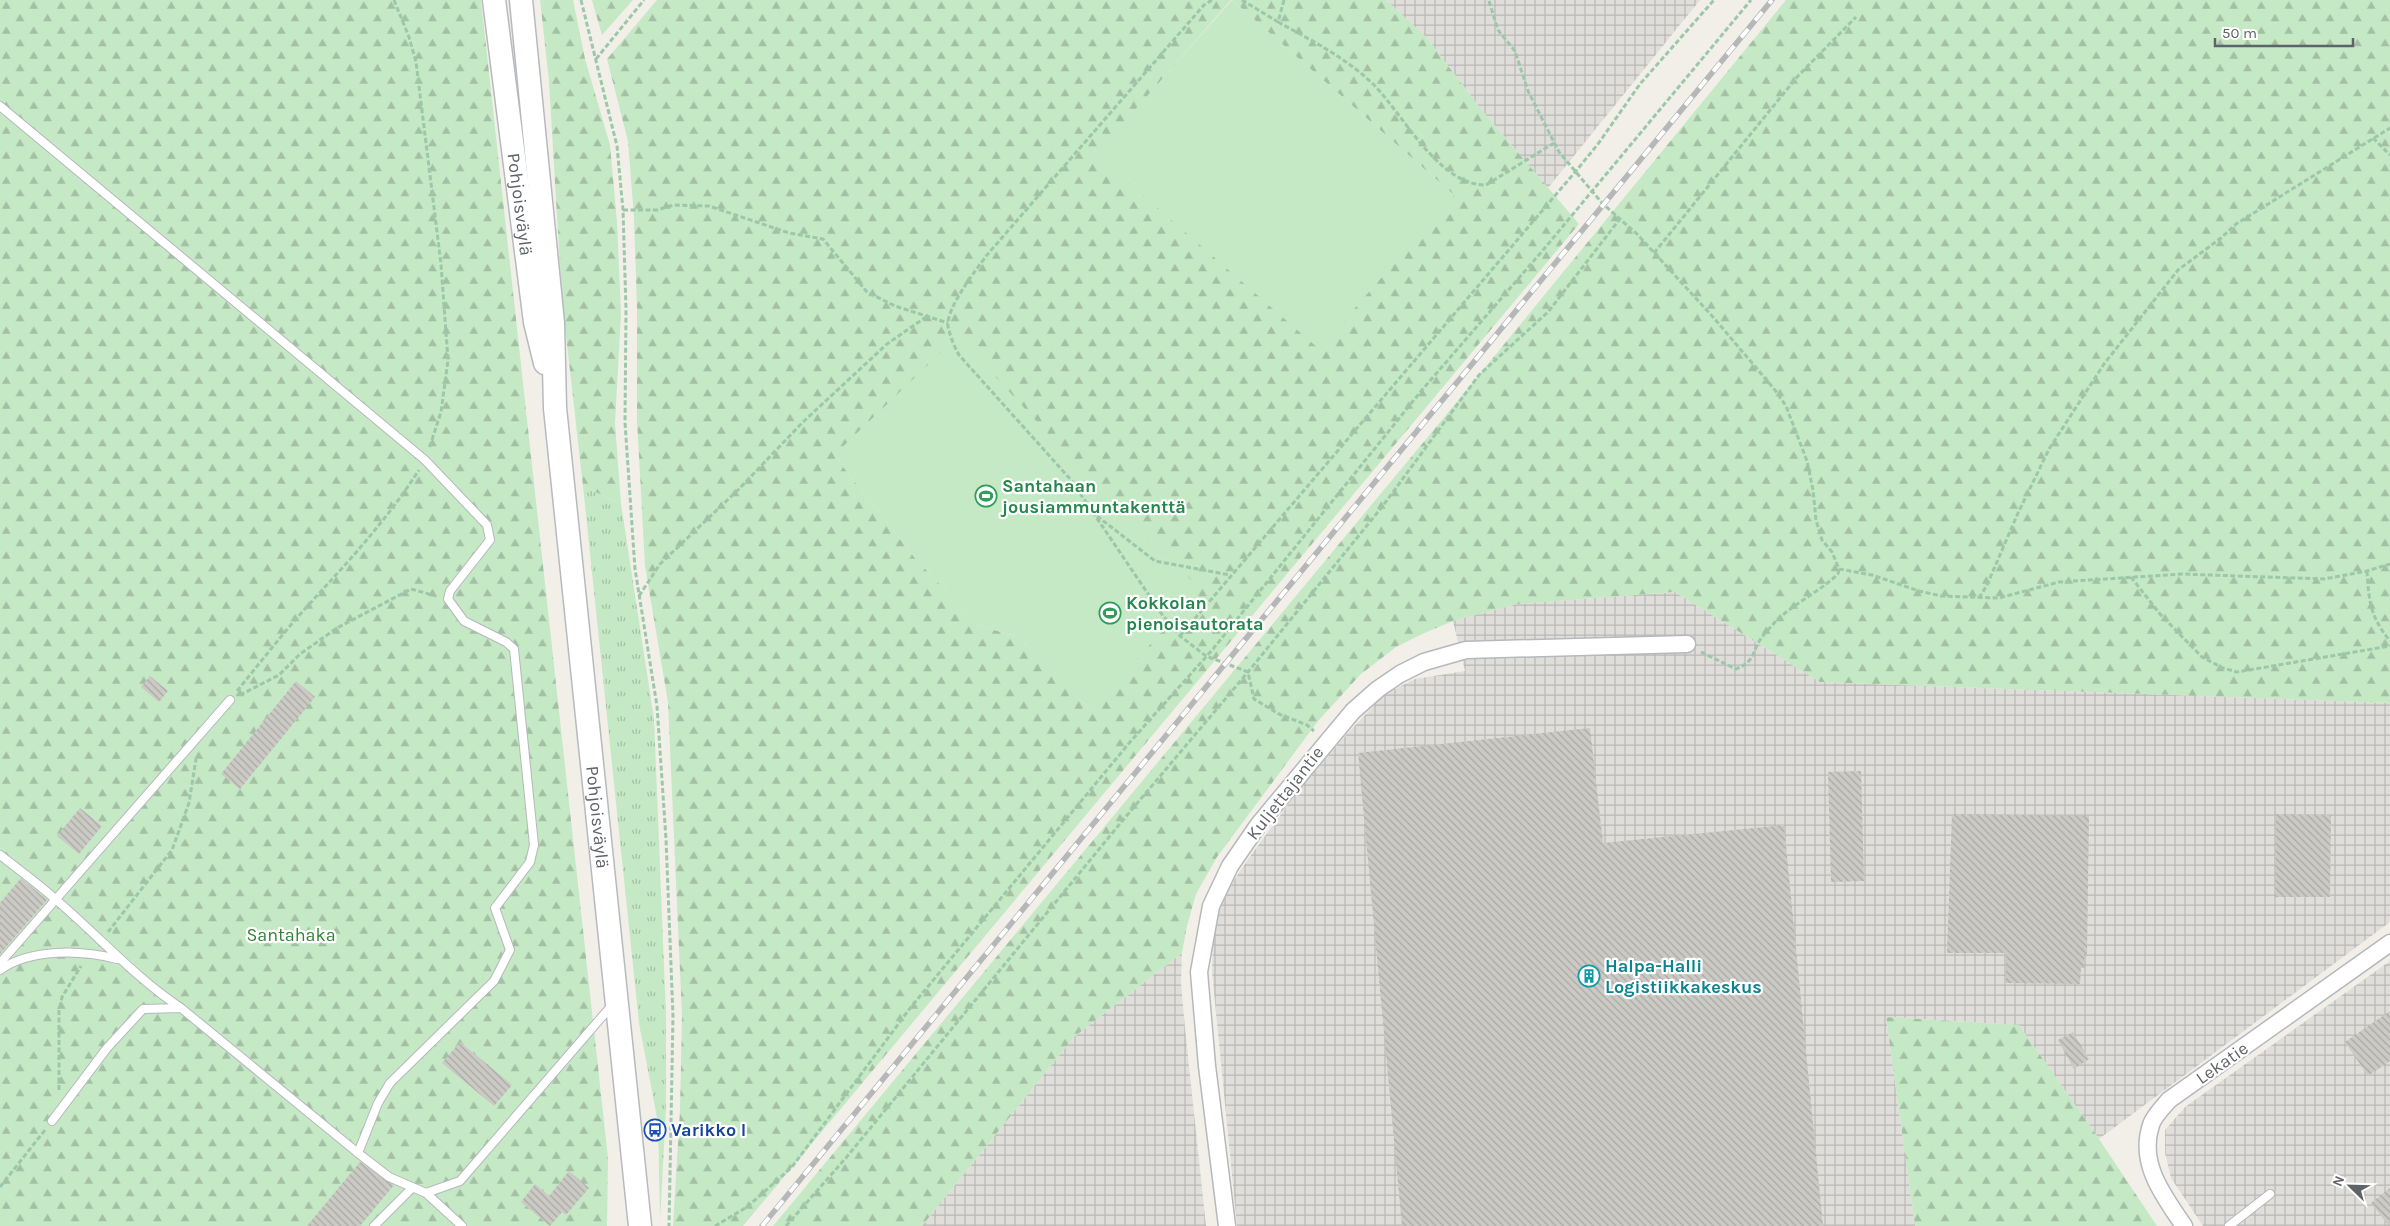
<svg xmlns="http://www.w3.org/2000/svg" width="2390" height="1226" viewBox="0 0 2390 1226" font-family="Karla,sans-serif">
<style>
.industrial{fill:url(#industrial-grid)}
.grass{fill:url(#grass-tufts)}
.forest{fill:url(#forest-firs);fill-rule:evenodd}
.pitch{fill:#c5e8c5}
.building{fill:url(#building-back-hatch)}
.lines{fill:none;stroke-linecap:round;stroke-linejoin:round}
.lane-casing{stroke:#b5b8bc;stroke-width:10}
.street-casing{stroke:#b5b8bc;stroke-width:19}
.secondary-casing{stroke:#b6babf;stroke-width:25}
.path{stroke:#9cc7a9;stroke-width:3;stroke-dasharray:5 2.5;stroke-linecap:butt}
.lane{stroke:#fff;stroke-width:8}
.street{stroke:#fff;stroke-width:16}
.secondary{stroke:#fff;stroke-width:22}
.rail-casing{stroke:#b6b7b8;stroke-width:5.5}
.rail{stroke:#fff;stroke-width:4;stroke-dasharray:11;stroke-linecap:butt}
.labels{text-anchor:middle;stroke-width:4.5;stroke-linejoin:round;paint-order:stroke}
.street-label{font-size:18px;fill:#5f6368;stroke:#fff}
.leisure-label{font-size:18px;font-weight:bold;fill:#27864d;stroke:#fff;text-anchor:start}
.park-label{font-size:18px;fill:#348238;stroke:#fff}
.culture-label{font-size:18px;font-weight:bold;fill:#0d838f;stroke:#fff;text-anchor:start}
.transit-label{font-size:18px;font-weight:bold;fill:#164399;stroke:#fff;text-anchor:start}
</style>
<defs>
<pattern id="industrial-grid" width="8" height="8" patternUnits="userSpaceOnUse" patternTransform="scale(1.25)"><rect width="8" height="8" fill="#e0deda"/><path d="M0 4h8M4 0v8" fill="none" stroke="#b9b8b5"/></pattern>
<pattern id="grass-tufts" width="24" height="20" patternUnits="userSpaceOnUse" patternTransform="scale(1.25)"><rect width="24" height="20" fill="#c5e8c5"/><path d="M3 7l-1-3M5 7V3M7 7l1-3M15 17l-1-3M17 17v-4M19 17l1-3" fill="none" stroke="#a3c0a4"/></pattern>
<pattern id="forest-firs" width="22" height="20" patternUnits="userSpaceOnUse" patternTransform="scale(1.25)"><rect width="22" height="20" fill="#c5e8c5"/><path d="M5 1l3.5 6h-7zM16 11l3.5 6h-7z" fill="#a3c0a4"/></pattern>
<pattern id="building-back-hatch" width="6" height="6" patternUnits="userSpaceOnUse" patternTransform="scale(1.25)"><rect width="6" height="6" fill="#cccac5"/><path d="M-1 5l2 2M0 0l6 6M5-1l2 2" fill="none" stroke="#a9a8a4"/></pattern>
</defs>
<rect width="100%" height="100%" fill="#f1efe8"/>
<!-- industrial -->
<path class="industrial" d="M1386,0H1700L1548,188L1480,108L1427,38Z
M1675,592L1820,682L2390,703V922L2099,1139L2019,1025L1886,1017L1915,1226H1237L1212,972L1213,939L1219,910L1232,883L1251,855L1298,791L1346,735L1385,694L1415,679L1465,671L1453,621L1517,604Z
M1182,953L1181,983L1185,1028L1206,1226H922L1074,1037Z
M2390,961V1226H2203L2171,1178L2165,1153V1130L2185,1107Z"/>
<!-- grass -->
<path class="grass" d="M583,486L621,504L654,719L666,1016V1109L660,1220L658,1123L639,1023Z"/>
<!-- forest -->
<path class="forest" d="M0,0H481L608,1158L607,1226H0Z
M540,0H573L585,59L610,145L617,222L621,314L615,423L621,504L583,486L562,300L549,81Z
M592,0H633L602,35Z
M657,0H1231L1097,154L1454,195L1232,0H1386L1427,38L1480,108L1579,224L743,1226H673L680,1110L682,1016L668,702L645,566L637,420V307L634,217L628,141L607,59ZM834,455L1132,525L1200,589L1090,710L1018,637L978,625L915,558Z
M1786,0H2390V703L1820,682L1675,592L1517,604L1453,621L1422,634L1396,647L1361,674L1318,721L1217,857L1196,894L1187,926L1182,953L1074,1037L922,1226H773L1456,403Z
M1886,1017L2019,1025L2099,1139L2157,1226H1915Z"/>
<!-- pitch -->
<path class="pitch" d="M1232,0L1454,195L1319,349L1096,154Z
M958,336L1132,525L1201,589L1090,710L1018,637L978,625L915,558L834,455Z"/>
<!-- building -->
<path class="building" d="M150,676L168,691L159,702L141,687Z
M296,681L315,697L240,789L221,774Z
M1590,728L1603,843L1784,825L1823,1226H1402L1358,753Z
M1861,771L1864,881L1831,882L1828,772Z
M80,808L102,826L79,854L57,836Z
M1952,814L2089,816L2087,954H2084V968H2081L2080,984L2006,983V953H1947Z
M2276,814L2331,815L2330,897H2275Z
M21,878L47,900L0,954V903Z
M2390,1011V1061L2368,1076L2345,1042Z
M2073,1032L2089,1059L2074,1069L2058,1040Z
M460,1042L512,1085L494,1106L442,1063Z
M360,1162L394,1185L360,1226H307Z
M569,1171L589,1188L566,1215L562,1212L550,1226L521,1202L535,1184L549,1196Z
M2390,1188V1226H2389L2371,1203Z"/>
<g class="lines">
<!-- lane casing -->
<g class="lane-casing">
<path id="lane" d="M0,106L425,460L487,525L490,540L450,591L448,599L464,621L506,642L514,649L534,845L530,862L495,908L510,950L494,981L390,1083L378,1103L358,1153
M0,855C18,869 37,883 54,898C97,934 134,977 181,1008
M0,963L230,700
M0,970C31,948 81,950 117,959
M52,1121L107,1048L143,1009L181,1008L358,1153L389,1177L426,1193L460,1181L613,1004
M426,1193L462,1226
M374,1226L412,1188
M2229,1226L2270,1194"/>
</g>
<!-- street casing -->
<g class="street-casing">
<path id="street" d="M1227,1226L1207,1066L1199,972L1211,906L1230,866L1259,824L1353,711L1378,689L1400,674L1424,662L1466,650L1687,644
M2184,1226C2164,1196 2138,1164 2151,1125C2153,1117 2163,1107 2169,1100L2390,943"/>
</g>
<!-- secondary casing -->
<g class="secondary-casing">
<g id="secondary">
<path id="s1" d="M494,0L535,322L545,363"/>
<path id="s2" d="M521,0L553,323L555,408L640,1226"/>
</g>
</g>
<!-- path -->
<path class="path" d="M394,0L409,37L416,62L441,264L448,360L441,412L429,449
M581,0L617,146L623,210L626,309L625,423L635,569L657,706L666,839L673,1016L669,1226
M1212,0L1204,5L987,255C976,270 946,308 948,326C950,336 954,346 959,355L1071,480L1161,613L1180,636L1206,656L1248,672L1254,699L1279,714L1307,725L1314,731
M1242,0L1278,22L1284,0
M1489,1L1498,30L1515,51L1528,91L1559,152L1603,204L1637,234L1713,317L1775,390L1786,406L1807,461L1813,490L1816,520L1822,540L1832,552L1839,569L1872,575L1919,591L1941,596L1999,598L2059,582L2182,574L2324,579L2367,571L2390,564
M1278,22C1311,40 1346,58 1373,84C1404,115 1438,185 1486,185L1554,143
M596,59L644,0
M2373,138L2390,155
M623,210H657L674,205L709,206L789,233L823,239L867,292L895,306L948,323
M1654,253L1797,77L1856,17
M1097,516L1155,561L1230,575
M2367,571C2369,602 2370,616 2390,641
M2131,577L2160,614L2202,657L2223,668L2237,672L2390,646
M639,596L660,564L738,490L803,422L887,344L926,317
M1979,598L1987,585L2018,513L2049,449L2104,364L2178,270L2221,238L2236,224L2390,128
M1180,636L1576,171L1598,144L1640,84L1714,0
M1701,652L1736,669C1755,661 1751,655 1760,640C1764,634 1770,628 1775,622C1793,604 1819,592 1838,574L1839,569
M237,691C259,664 280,637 303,611C346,564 384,524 419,470
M240,695L279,675L300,654L337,628L411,589L436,596
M108,932L172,850L189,803L196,759
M59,1090V1011L62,997L81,966
M0,1187L45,1130
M715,1226L747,1207L792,1167L911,1007L1130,742L1213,649L1422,390L1544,249L1751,0
M786,1226L845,1159L1123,820L1248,672L1382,507L1479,375L1548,312L1619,220"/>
<!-- lane -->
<use href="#lane" class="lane"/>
<!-- street -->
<use href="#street" class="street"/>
<!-- secondary -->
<use href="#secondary" class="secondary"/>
<!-- rail casing -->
<g class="rail-casing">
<path id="rail" d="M762,1226L1772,0"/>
</g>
<!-- rail -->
<use href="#rail" class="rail"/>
</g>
<!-- icons -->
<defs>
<g id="stadium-ring" transform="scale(1.125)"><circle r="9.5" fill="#fff" stroke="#2e9e5b" stroke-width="1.5"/><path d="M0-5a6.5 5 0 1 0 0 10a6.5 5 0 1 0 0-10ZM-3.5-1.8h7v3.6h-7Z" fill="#2e9e5b"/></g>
<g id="building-ring" transform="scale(1.125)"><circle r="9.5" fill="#fff" stroke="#0f9aa8" stroke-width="1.5"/><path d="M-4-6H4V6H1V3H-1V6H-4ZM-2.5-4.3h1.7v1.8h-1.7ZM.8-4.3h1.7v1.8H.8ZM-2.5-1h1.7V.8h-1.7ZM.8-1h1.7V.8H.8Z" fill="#0f9aa8"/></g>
<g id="bus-ring" transform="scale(1.125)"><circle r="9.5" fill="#fff" stroke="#1a4fb4" stroke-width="1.5"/><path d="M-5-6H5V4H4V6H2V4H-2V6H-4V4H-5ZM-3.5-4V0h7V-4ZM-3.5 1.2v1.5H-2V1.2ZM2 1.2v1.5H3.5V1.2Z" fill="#1a4fb4"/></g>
</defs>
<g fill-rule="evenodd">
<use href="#stadium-ring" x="986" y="496"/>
<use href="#stadium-ring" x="1110" y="613"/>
<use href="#building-ring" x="1589" y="976"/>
<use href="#bus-ring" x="655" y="1130"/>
</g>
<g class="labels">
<!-- street labels -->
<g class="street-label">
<text dy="6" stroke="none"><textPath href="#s1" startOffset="206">Pohjoisväylä</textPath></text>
<text transform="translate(1285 793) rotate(-52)" y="6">Kuljettajantie</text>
<text dy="6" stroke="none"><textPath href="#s2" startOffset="821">Pohjoisväylä</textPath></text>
<text transform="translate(2222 1063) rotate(-35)" y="6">Lekatie</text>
</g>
<!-- leisure labels -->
<g class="leisure-label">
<text x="1002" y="492">Santahaan<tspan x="1002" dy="21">jousiammuntakenttä</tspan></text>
<text x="1126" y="609">Kokkolan<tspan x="1126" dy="21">pienoisautorata</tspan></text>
</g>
<!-- park labels -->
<g class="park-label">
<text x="291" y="941">Santahaka</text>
</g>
<!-- culture labels -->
<g class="culture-label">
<text x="1605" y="972">Halpa-Halli<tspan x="1605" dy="21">Logistiikkakeskus</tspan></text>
</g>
<!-- transit labels -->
<g class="transit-label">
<text x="671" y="1136">Varikko I</text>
</g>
</g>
<!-- north arrow -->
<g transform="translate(2350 1186) rotate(293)" stroke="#ffffff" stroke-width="4" paint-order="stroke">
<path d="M0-4L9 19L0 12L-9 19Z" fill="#5f6368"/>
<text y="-8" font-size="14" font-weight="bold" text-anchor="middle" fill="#5f6368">N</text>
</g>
<!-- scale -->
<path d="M2215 38v8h138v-8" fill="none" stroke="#5f6368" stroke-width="2.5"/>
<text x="2222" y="38" font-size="15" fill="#5f6368" stroke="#ffffff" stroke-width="4" paint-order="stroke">50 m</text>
</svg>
